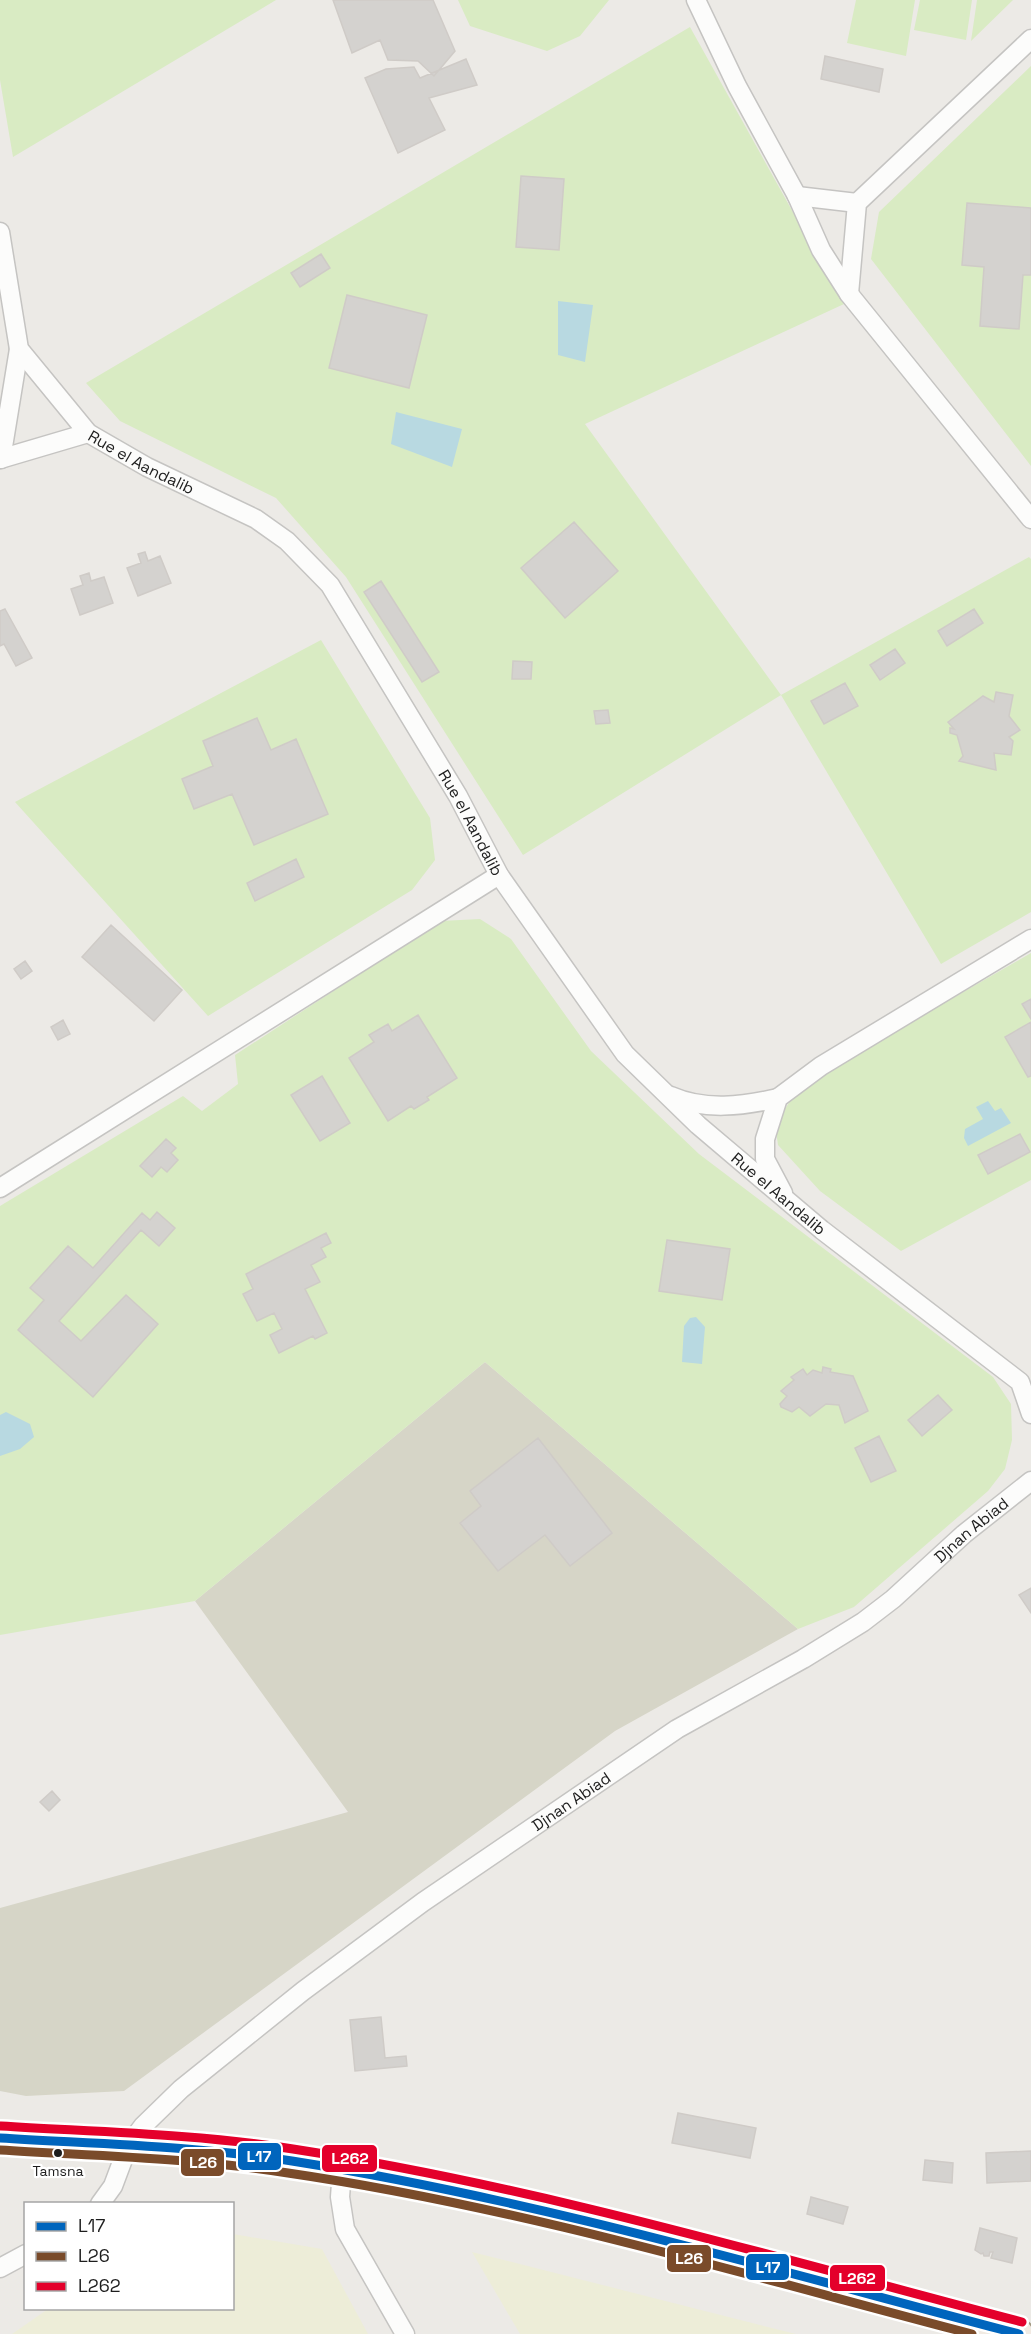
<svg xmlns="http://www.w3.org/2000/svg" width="1031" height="2334" viewBox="0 0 1031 2334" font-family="'Space Grotesk',sans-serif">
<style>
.construction{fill:#d6d5c7}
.farmland{fill:#ededd8}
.grass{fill:#d9ebc3}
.water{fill:#b8d9e1}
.building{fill:#d4d2cf;stroke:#cfcbc7;stroke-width:1.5}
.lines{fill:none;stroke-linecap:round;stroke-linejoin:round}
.street-casing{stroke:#c5c4c2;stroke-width:21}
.primary-casing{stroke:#a29882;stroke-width:32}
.street{stroke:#fcfcfb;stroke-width:18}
.primary{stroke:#f1ebe3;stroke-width:28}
.bus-1-casing{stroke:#fff;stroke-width:14}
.bus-2-casing{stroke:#fff;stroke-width:14}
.bus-3-casing{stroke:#fff;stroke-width:14}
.bus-1{stroke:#0065bd;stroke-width:9}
.bus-2{stroke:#7a4b2a;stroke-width:9}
.bus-3{stroke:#e4002b;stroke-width:9}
.bus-dot{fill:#1e1e1e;stroke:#fff;stroke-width:2}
.labels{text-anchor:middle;stroke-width:4.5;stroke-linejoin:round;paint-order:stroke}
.bus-label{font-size:14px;fill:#1e1e1e;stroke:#fff}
.street-label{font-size:16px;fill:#1e1e1e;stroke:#fff}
.line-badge{stroke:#fff;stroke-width:2}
.badge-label{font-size:16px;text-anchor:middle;font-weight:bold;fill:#fff}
</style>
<rect width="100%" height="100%" fill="#eceae6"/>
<!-- construction -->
<path class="construction" d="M485,1362L798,1629L615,1731L124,2091L26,2096L0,2091V1908L348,1812L195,1601Z"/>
<!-- farmland -->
<path class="farmland" d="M233,2234L322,2249L368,2334H12L48,2309L232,2308Z
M472,2252L796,2334H520Z"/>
<!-- grass -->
<path class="grass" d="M0,0H276L13,157L0,80Z
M458,0H609L580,36L547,51L470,26Z
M856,0H915L906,56L847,43Z
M920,0H972L966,40L914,30Z
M977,0H1013L971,41Z
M690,27L844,304L585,424L781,695L1029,557L1031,559V912L941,964L781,695L523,855L346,577L276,498L120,421L86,383Z
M1031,66V466L871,259L879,212Z
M321,640L430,818L435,860L412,890L208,1016L15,802Z
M480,919L511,939L591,1051L699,1154L993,1377L1011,1404L1012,1440L1005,1469L988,1491L854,1607L798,1629L485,1362L195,1601L0,1635V1206L183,1096L202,1111L238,1084L235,1055L441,921Z
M1031,953V1180L901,1251L820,1191L778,1145L775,1124L800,1086Z"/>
<!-- water -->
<path class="water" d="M558,301L593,305L585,362L558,355Z
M396,412L462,429L452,467L391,444Z
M988,1101L995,1111L1001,1108L1011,1123L968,1146L964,1138L965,1129L983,1119L976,1107Z
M696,1317L705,1327L702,1364L682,1362L684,1326L690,1318Z
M6,1412L30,1424L34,1437L20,1449L0,1456V1415Z"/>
<!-- building -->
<path class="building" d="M333,0H433L455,51L434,76L418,61L388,60L380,40L352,53Z
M825,56L883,69L879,92L821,79Z
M466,59L477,85L429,98L445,130L398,153L365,78L386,69L414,67L420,78Z
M521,176L564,179L559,250L516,247Z
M967,203L1031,208V275H1023L1019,329L980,326L984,267L962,265Z
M321,254L330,268L300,287L291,273Z
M347,295L427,315L409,388L329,368Z
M574,522L618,571L565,618L521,568Z
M145,552L148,561L160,556L171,583L138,596L127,568L141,563L138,554Z
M89,573L91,581L104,577L113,603L80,615L71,589L83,585L80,576Z
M381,581L439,672L422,682L364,592Z
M5,609L32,658L16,666L4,644L0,646V611Z
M974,609L983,623L947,646L938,631Z
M895,649L905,663L880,680L870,665Z
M513,661L532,662L531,679H512Z
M845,683L858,706L824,724L811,701Z
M996,692L1013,695L1009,716L1020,730L1009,737L1013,741L1011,755L994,753L996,770L959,761L963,756L957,735L950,733V728L954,729L948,722L983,696L994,702Z
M608,710L610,723L596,724L594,711Z
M257,718L271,750L296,739L328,814L254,845L232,794L194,809L182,779L213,766L203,741Z
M296,859L304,877L255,901L247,883Z
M111,925L182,990L154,1021L82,957Z
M25,961L32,971L21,979L14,969Z
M1031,999V1019L1022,1004Z
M418,1015L457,1078L427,1097L429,1100L414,1109L411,1106L388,1121L349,1058L374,1042L369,1035L388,1024L392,1031Z
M63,1020L70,1034L58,1040L51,1027Z
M1031,1022V1076L1028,1077L1005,1037Z
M322,1076L350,1123L320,1141L291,1095Z
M1020,1134L1030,1152L988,1174L978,1155Z
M166,1139L176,1148L171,1153L178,1160L167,1172L161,1167L152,1177L140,1166Z
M157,1212L175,1228L159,1246L141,1230L59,1321L81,1341L126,1295L158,1324L93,1397L18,1330L44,1300L30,1288L68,1246L93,1268L142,1213L150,1220Z
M326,1233L331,1243L321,1248L326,1257L311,1265L320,1282L305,1289L327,1333L315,1339L313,1336L279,1353L270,1335L282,1329L274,1313L257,1321L243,1294L253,1289L246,1274Z
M667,1240L730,1249L722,1300L659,1291Z
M823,1367L831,1369L830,1372L853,1376L868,1411L845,1423L839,1405L826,1404L810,1416L799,1407L792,1412L781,1407L780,1404L787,1396L781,1391L794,1380L791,1377L803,1369L807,1375L813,1370L822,1373Z
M938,1395L952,1410L922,1436L908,1420Z
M879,1436L896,1471L871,1482L855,1448Z
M538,1438L612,1533L570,1566L545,1535L498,1571L460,1523L481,1506L470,1491Z
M1031,1588V1613L1019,1595Z
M52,1791L60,1800L49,1811L40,1802Z
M381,2017L385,2058L406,2056L407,2066L355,2071L350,2020Z
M678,2113L756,2128L750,2158L672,2143Z
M1031,2151V2181L987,2183L986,2153Z
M925,2160L953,2163L952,2183L923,2180Z
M811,2197L848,2207L843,2224L807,2214Z
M980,2228L1017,2238L1012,2263L991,2258L993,2252H990L989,2256H984L983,2253L981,2254L975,2250Z"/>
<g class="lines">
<!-- street casing -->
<g class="street-casing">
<g id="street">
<path d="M696,0L737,86L797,196L821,250L849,294L1031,519"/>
<path d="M797,196L857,203"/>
<path id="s1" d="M0,232L19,349L88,433L147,467L256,519L287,541L330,585L458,796L499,875L625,1054L698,1125L822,1230L1020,1382L1031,1414"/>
<path d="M849,294L857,203L1031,39"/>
<path d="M0,459L88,433"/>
<path d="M1,459L19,349"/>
<path d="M671,1096C705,1111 743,1106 778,1098"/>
<path d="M0,1188L499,875"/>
<path d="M783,1193L765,1159V1139L778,1098L821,1066L1031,939"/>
<path d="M342,2170L340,2197L345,2229L405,2334"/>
<path id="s2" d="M100,2204L113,2186L128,2146L143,2126L181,2089L303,1991L423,1902L677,1729L803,1659L863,1622L893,1599L964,1534L1031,1481"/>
<path d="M0,2268L26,2254"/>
</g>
</g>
<!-- primary casing -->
<g class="primary-casing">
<path id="primary" d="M0,2138C97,2144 196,2146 292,2161C538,2200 779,2272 1019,2334"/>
</g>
<!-- street -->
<use href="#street" class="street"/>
<!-- primary -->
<use href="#primary" class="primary"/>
<!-- bus-1 casing -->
<g class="bus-1-casing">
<path id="bus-1" d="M0,2138C97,2144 195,2146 292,2161C538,2200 778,2271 1019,2334"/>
</g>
<!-- bus-2 casing -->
<g class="bus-2-casing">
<path id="bus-2" d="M0,2150C96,2156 193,2158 288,2173C520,2207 746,2275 972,2334"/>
</g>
<!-- bus-3 casing -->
<g class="bus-3-casing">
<path id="bus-3" d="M1,2126C98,2132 196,2134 293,2149C540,2187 781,2259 1022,2322"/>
</g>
<!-- bus-1 -->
<use href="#bus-1" class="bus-1"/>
<!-- bus-2 -->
<use href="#bus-2" class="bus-2"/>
<!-- bus-3 -->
<use href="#bus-3" class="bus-3"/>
</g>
<!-- markers -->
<circle class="bus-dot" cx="58" cy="2153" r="5"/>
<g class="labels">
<!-- bus labels -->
<g class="bus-label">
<text x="58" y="2176">Tamsna</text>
</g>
<!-- street labels -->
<g class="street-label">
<text dy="6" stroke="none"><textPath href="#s1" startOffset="288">Rue el Aandalib</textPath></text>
<text dy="6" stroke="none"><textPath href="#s1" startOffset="792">Rue el Aandalib</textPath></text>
<text dy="6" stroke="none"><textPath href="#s1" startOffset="1278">Rue el Aandalib</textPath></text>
<text dy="6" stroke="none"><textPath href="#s2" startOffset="1113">Djnan Abiad</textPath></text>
<text dy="6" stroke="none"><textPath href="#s2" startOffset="628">Djnan Abiad</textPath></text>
</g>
</g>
<g class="line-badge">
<rect x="237" y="2142" width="45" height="29" rx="6" fill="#0065bd"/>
<rect x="321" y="2144" width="57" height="29" rx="6" fill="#e4002b"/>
<rect x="180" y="2148" width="45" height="29" rx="6" fill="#7a4b2a"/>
<rect x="666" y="2244" width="46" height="29" rx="6" fill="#7a4b2a"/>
<rect x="745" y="2253" width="45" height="28" rx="6" fill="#0065bd"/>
<rect x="829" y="2264" width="57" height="28" rx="6" fill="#e4002b"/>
</g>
<g class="badge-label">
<text x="259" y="2162">L17</text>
<text x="350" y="2164">L262</text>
<text x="203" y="2168">L26</text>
<text x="689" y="2264">L26</text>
<text x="768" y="2273">L17</text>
<text x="857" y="2284">L262</text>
</g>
<!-- legend -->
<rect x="24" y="2202" width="210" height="108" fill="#ffffff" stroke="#a5a5a5" stroke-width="1.5"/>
<rect x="36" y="2222" width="30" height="9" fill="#0065bd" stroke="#a5a5a5" stroke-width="1.5"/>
<text x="78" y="2232" font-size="18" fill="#1e1e1e">L17</text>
<rect x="36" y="2252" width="30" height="9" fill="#7a4b2a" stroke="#a5a5a5" stroke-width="1.5"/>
<text x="78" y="2262" font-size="18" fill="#1e1e1e">L26</text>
<rect x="36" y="2282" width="30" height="9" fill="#e4002b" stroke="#a5a5a5" stroke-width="1.5"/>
<text x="78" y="2292" font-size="18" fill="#1e1e1e">L262</text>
</svg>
